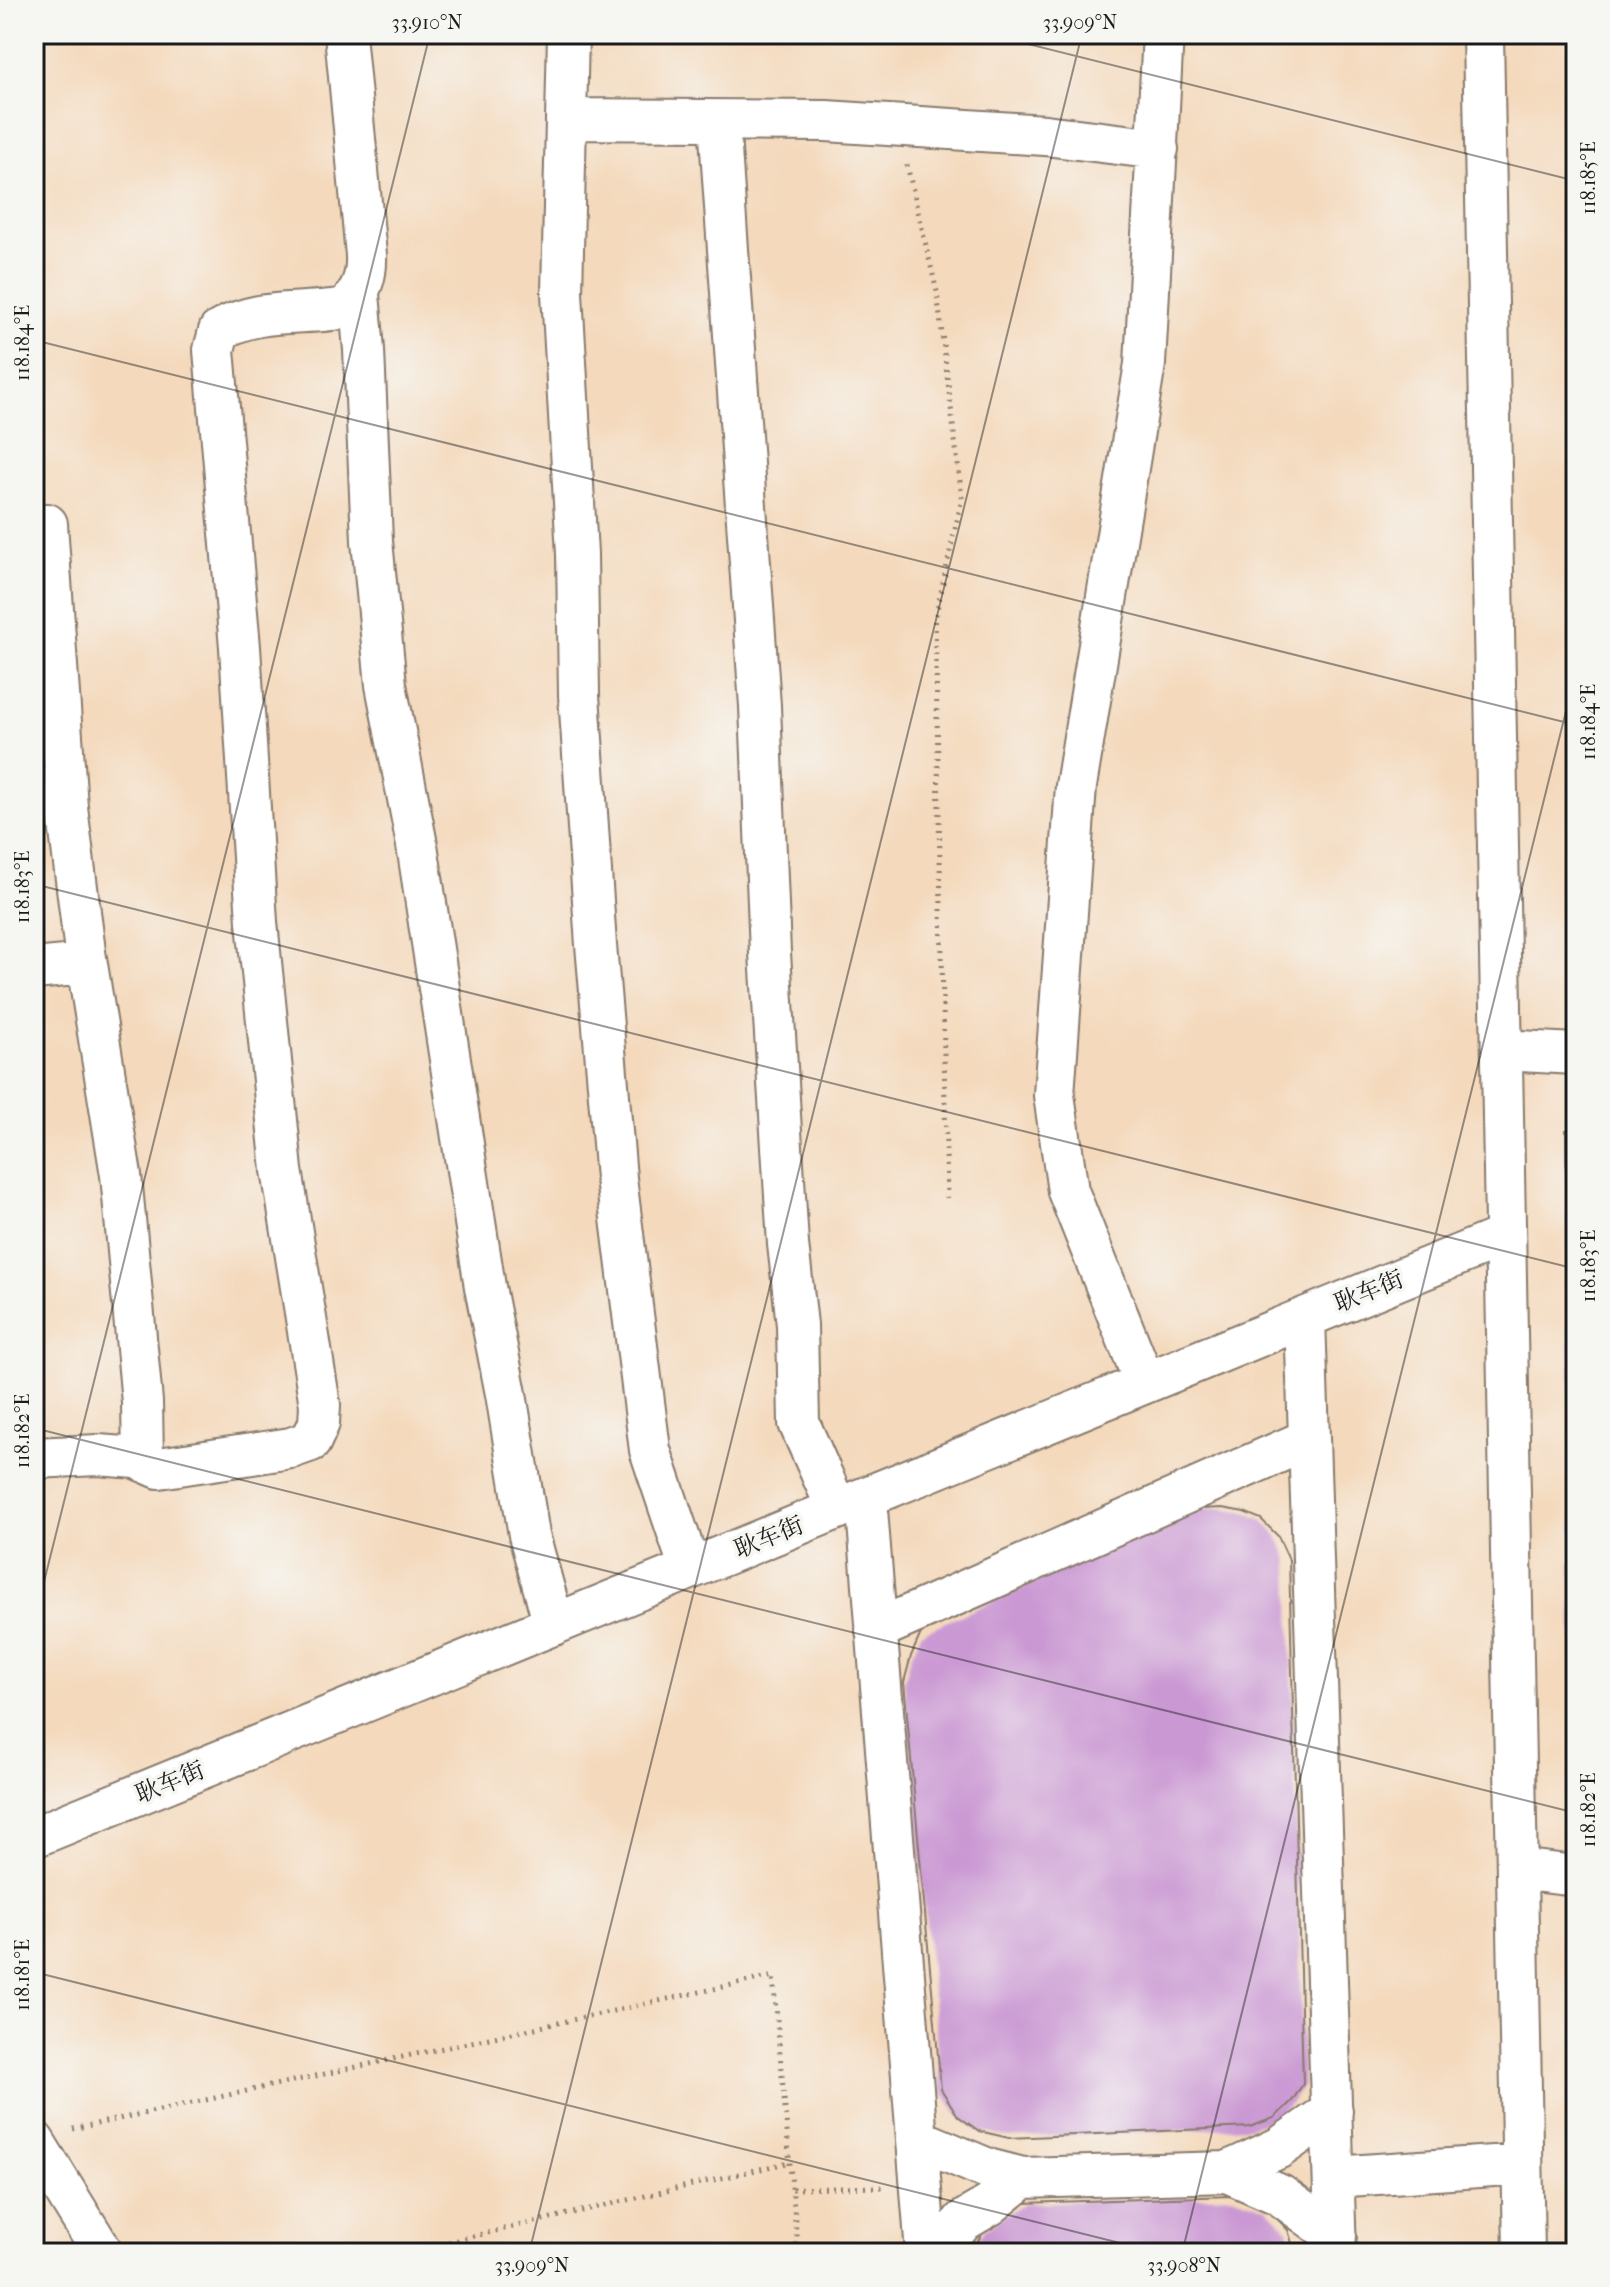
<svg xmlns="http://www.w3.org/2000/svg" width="1610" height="2287" viewBox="0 0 1610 2287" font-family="'IM FELL French Canon','Noto Serif SC',serif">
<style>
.building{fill:#ca98d3}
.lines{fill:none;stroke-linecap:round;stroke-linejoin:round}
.minor-casing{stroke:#887a6c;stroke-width:44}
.path{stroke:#887a6c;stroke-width:5;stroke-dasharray:2 6;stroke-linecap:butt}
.minor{stroke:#fff;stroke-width:40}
.ticks{fill:none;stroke:#1c1c1c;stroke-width:2;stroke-opacity:0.45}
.labels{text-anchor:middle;stroke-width:7;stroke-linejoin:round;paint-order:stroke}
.street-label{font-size:24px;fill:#1c1c1c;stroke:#f6f6f2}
.neatline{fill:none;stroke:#1c1c1c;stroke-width:3}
.ticks-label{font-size:20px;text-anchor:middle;fill:#1c1c1c}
</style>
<rect width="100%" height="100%" fill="#f6f6f2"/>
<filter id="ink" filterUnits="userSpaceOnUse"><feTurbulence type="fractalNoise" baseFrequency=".0125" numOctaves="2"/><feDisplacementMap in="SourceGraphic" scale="16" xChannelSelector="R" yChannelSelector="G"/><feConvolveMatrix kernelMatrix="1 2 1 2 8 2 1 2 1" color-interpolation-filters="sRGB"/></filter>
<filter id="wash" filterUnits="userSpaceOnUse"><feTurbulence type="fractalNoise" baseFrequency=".006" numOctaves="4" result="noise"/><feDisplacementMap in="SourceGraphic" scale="32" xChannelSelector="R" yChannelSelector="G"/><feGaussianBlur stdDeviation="1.8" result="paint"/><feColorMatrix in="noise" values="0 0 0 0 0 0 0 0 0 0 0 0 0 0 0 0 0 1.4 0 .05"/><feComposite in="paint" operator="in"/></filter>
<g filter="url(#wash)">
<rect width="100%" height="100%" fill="#f4d9bc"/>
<g id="blocks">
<!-- building -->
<path class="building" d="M1566,1130H1576V1538H1573Z
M1222,1508L1244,1512L1261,1519L1278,1536L1289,1560L1303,2084L1292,2101L1274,2118L1250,2127L1009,2138L979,2131L958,2116L941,2089L904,1682L911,1656L921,1633L1201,1509Z
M1571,1562H1576V1674H1573Z
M1232,2196L1267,2208L1288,2230L1295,2253H971L985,2229L1024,2203Z"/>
</g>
</g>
<g filter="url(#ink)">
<use href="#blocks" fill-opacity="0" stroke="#887a6c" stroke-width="2"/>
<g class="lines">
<!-- minor casing -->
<g class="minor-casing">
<path id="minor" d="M568,34L562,293L577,554L579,695L596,945L616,1178L650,1450L690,1569
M1483,34L1524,2253
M566,119L826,121L1045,135L1158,149
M719,121L760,706L770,953L788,1244L797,1325L799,1423L837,1509
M359,294L364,350L372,541L386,685L417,845L485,1287L506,1394L529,1535L554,1625
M47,524L67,807L85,952L121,1175L142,1402L143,1461
M34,969L86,964
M1502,1050L1576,1054
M1305,1318L1336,2253
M1145,1383L1068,1191L1054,1095L1076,786L1145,364L1163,34
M34,1458L98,1455L136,1458L159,1468L291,1448L311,1441L319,1423L320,1405L282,1170L257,922L240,647L214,350L219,331C256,307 303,316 346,308C361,291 367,278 366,255L345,34
M866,1497L926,2253
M876,1630L1309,1439
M34,1837L1505,1236
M1517,1869L1576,1876
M917,2139L988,2169L1023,2178L1227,2172L1279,2148L1332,2111
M34,2141L103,2253
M1227,2172L1280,2195L1336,2236
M1334,2177L1522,2164
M938,2253L963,2221L990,2205L1023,2178"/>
</g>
<!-- path -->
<path class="path" d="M907,165L937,292L962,498L935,619L947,1198
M73,2129L773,1976L798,2253
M792,2189L883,2187
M402,2253L790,2162"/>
<!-- minor -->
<use href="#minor" class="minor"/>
</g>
</g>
<!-- ticks -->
<path class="ticks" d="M988,34L1576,181M34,340L1576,725M34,884L1576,1269M34,1428L1576,1813M34,1622L430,34M34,1972L1160,2253M529,2253L1082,34M1182,2253L1576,671"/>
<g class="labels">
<!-- street labels -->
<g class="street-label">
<text transform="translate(1369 1291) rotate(-22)" y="8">耿车街</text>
<text transform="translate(769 1537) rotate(-22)" y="8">耿车街</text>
<text transform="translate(170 1782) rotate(-22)" y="8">耿车街</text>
</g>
</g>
<!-- margin -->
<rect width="1610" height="2287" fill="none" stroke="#f6f6f2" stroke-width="88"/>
<rect x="44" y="44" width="1522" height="2199" class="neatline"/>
<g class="ticks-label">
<text x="427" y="29">33.910°N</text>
<text x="1080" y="29">33.909°N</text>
<text transform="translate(1588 178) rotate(-90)" y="7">118.185°E</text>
<text transform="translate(22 343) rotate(-90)" y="7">118.184°E</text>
<text transform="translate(1588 722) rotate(-90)" y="7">118.184°E</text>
<text transform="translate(22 887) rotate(-90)" y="7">118.183°E</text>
<text transform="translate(1588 1266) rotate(-90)" y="7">118.183°E</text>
<text transform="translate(22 1431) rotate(-90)" y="7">118.182°E</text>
<text transform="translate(1588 1810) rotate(-90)" y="7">118.182°E</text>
<text transform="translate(22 1975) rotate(-90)" y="7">118.181°E</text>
<text x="532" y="2272">33.909°N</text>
<text x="1184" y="2272">33.908°N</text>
</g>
</svg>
